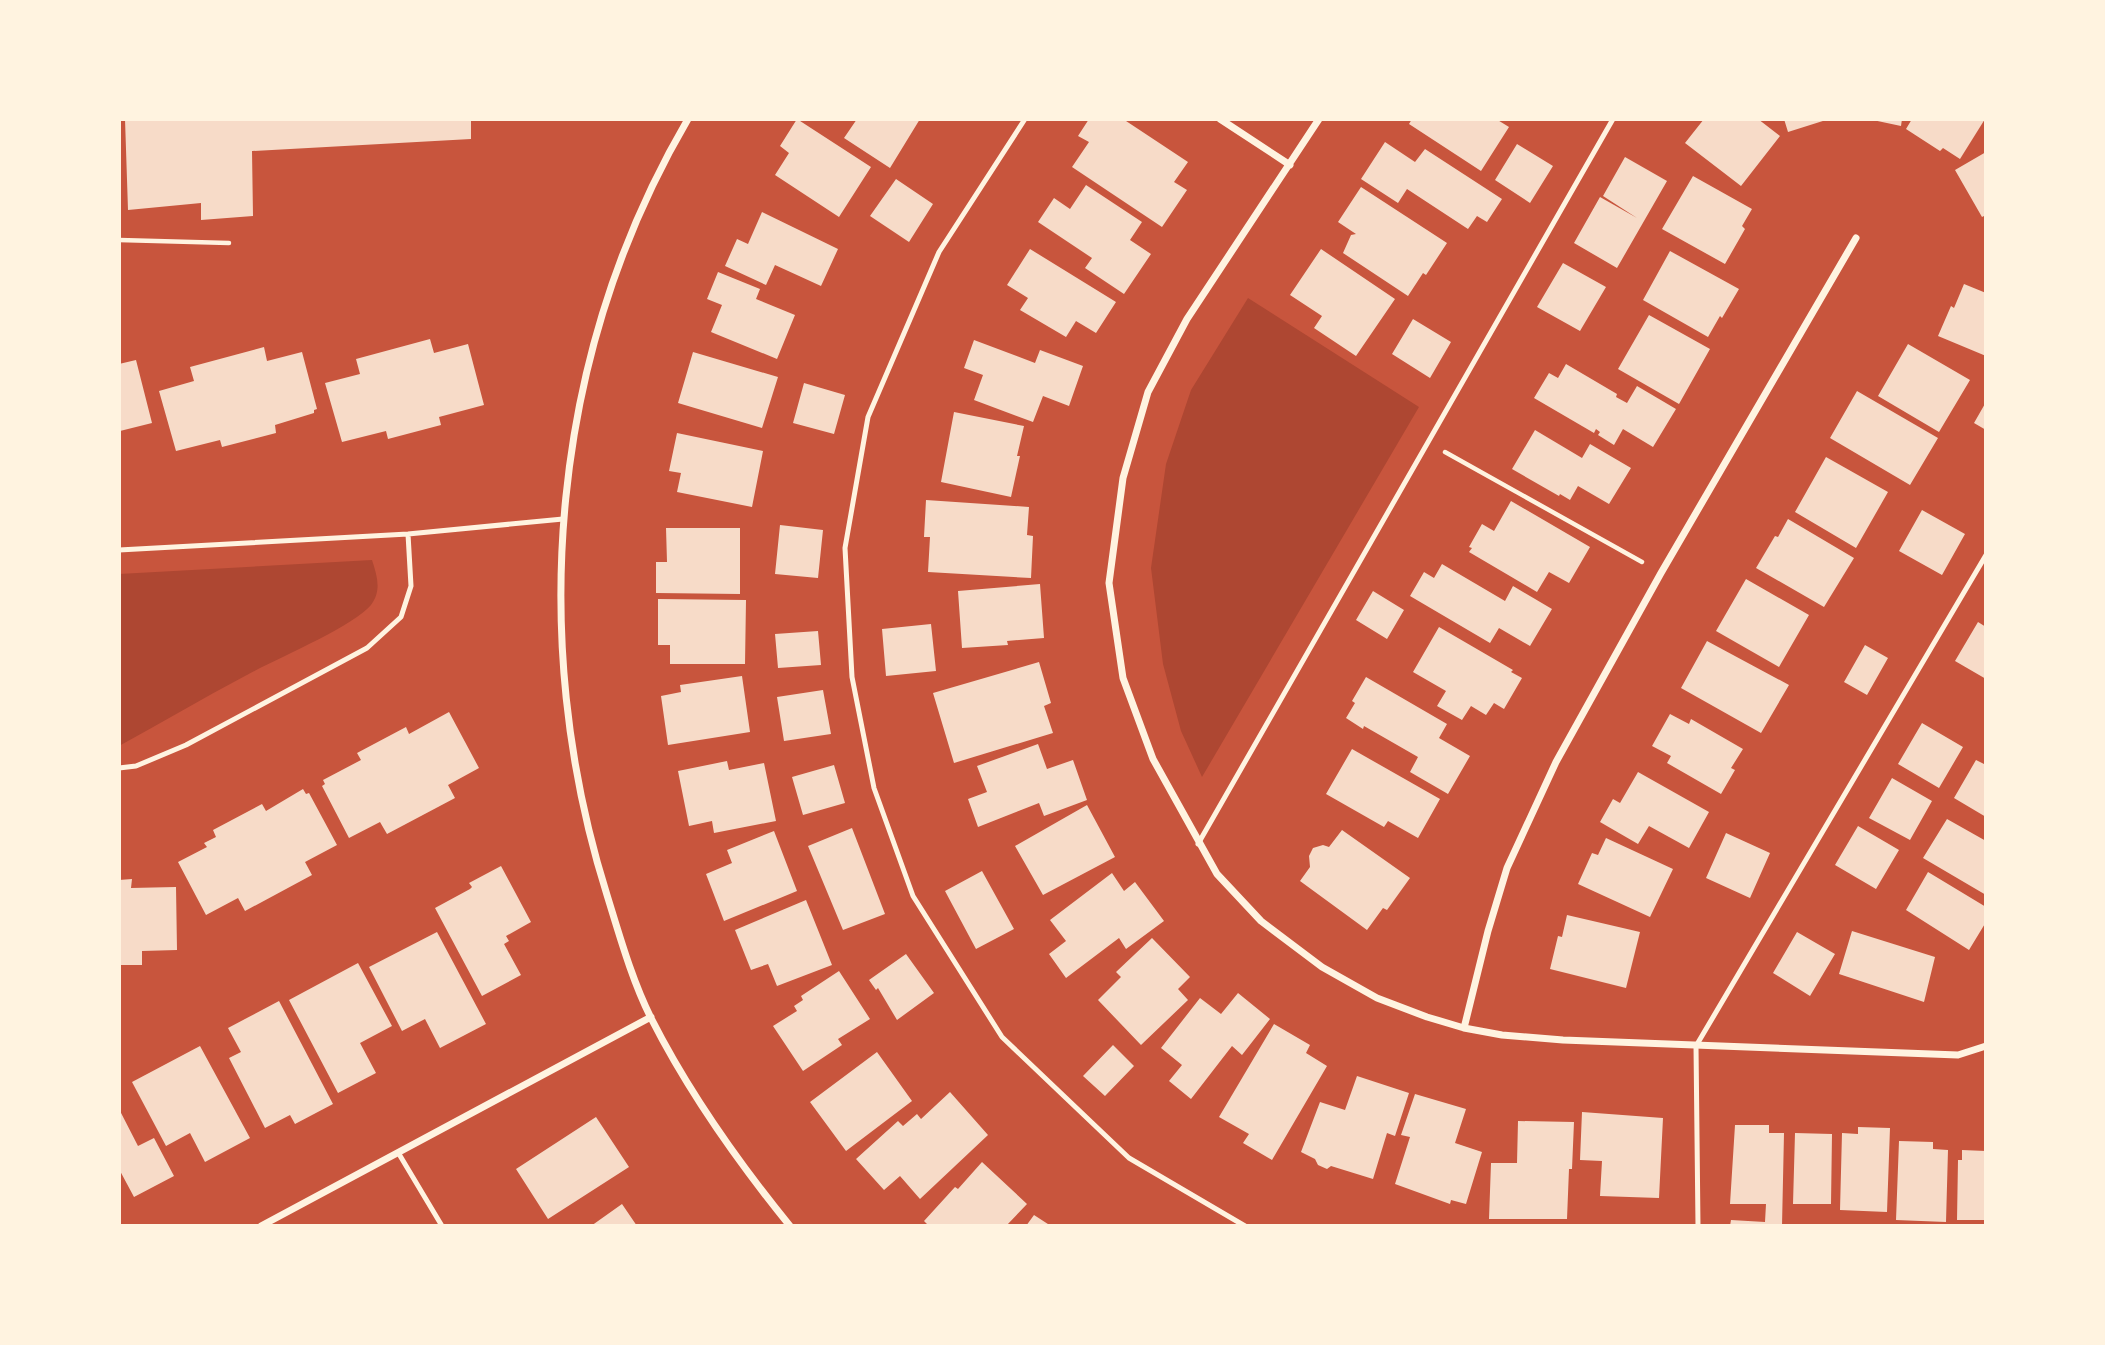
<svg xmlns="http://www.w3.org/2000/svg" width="2105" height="1345" viewBox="0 0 2105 1345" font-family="Georgia,serif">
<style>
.green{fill:#ae4732}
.building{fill:#f7dbc8}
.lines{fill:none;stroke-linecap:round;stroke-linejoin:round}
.path{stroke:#fff3e0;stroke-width:4.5}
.service{stroke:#fff3e0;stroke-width:5}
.minor{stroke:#fff3e0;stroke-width:7}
</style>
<rect width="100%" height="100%" fill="#c8553d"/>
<!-- green -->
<path class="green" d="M1248,298L1419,407L1202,777L1181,731L1163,664L1151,568L1166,464L1191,390Z
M372,560C377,576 382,590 371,605C353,627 273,660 245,676C203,698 161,723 119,746V574Z"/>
<!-- building -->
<path class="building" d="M125,119H471V139L252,151L253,216L201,220V203L128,210Z
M797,119L871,167L839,217L775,175L789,153L780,146Z
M857,119H920L890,168L844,138Z
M1089,119H1123L1188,162L1174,182L1187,190L1162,227L1072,167L1089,142L1078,136Z
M1412,119H1496L1509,127L1481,171L1409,124Z
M1704,119H1758L1780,136L1741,186L1685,143Z
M1784,119H1826V120L1788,132Z
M1868,119H1902L1901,126Z
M1912,119H1985L1960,159L1943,148L1940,151L1906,129Z
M1385,142L1415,162L1425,149L1502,199L1487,222L1477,216L1468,229L1407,189L1398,203L1361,179Z
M1517,144L1553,166L1530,203L1495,180Z
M1986,152V215L1982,217L1955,170Z
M1625,157L1667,181L1617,268L1574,243L1600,197L1637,218L1603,196Z
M1693,176L1752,209L1742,226L1745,229L1725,264L1662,229Z
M896,179L933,204L909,242L870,216Z
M1086,185L1142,222L1130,240L1151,254L1124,294L1085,268L1092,258L1038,222L1054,198L1070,209Z
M1361,187L1447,243L1426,275L1423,273L1408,296L1343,253L1351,235L1356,234L1338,222Z
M762,212L838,249L821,286L775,265L766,285L725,266L737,239L748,244Z
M1030,249L1116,302L1096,333L1076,321L1066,337L1020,310L1028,298L1007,285Z
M1321,249L1395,299L1356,356L1314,328L1322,316L1290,295Z
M1670,251L1739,289L1722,318L1720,316L1708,337L1643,300Z
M1563,263L1606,287L1580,331L1537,307Z
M718,272L760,289L756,299L795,315L777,359L711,332L722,305L707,299Z
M1964,284L1986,293V356L1938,336L1951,306L1954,308Z
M1649,315L1710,349L1679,404L1618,369Z
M1413,319L1451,342L1430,378L1392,354Z
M430,339L434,353L468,344L484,405L439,417L441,425L388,439L386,431L342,442L325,383L360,374L356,359Z
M974,340L1035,363L1040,350L1083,366L1069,406L1043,396L1033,422L974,400L983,375L964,368Z
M1908,344L1970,380L1939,432L1878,396Z
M264,347L267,361L302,352L317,409L314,410V413L275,425L276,433L222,447L220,440L176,451L159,391L194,381L190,367Z
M693,352L778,377L762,428L678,403Z
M136,360L152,423L120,431L119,364Z
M1566,364L1617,394L1616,397L1627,403L1637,386L1676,409L1653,447L1623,429L1614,445L1598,435L1600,432L1596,429L1594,433L1534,398L1549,373L1558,378Z
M804,383L845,395L834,434L793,423Z
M1857,391L1938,438L1910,485L1830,438Z
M1986,402V430L1974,423Z
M954,412L1024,426L1017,456H1020L1011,497L941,482Z
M1535,430L1582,458L1590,444L1631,468L1609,504L1578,486L1570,500L1560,494L1559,496L1512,469Z
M677,433L763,451L752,507L677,492L681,473L669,471Z
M1826,457L1888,492L1856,548L1795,512Z
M926,500L1029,507L1027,535L1033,536L1031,578L928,572L930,537H924Z
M1511,501L1590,547L1569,583L1549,572L1537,592L1469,552L1472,548L1469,547L1482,524L1494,531Z
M1922,510L1965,534L1942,575L1899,551Z
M1788,519L1854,558L1824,607L1756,568L1775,536L1778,537Z
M780,525L823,530L818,578L775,574Z
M666,528H740V594L656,593V562H667Z
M1442,564L1505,601L1513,586L1552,609L1530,646L1499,628L1490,643L1410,596L1424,572L1434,578Z
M1746,579L1809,615L1779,667L1716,631Z
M1040,584L1044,638L1007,641L1008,645L962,648L958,591Z
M1373,591L1404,610L1387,639L1356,620Z
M658,599L746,600L745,664H670V645H658Z
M1978,622L1986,627V679L1955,661Z
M931,624L936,671L886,676L882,629Z
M1439,627L1513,670L1511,672L1522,678L1504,709L1494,703L1486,715L1471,706L1462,720L1437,706L1446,691L1413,672Z
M818,631L821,665L778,668L775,634Z
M1707,641L1789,685L1761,733L1681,688Z
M1865,645L1888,658L1867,695L1844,682Z
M1039,662L1051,703L1044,706L1053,733L954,763L933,693Z
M742,676L750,732L668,745L661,696L681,692L680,685Z
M1366,677L1447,724L1439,738L1470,756L1448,794L1410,772L1418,757L1364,726L1363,729L1346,718L1355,703L1352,701Z
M823,690L831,734L784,741L777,697Z
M449,712L479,768L448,785L455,798L387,834L380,822L349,838L322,786L325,784L323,780L361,760L357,753L406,727L409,734Z
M1670,714L1689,724L1691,719L1743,749L1731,768L1735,770L1721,794L1667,763L1671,756L1652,746Z
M1922,723L1963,747L1939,788L1898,764Z
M1038,744L1047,769L1073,760L1087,800L1044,816L1039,803L978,827L968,799L987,792L977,766Z
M1352,749L1440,799L1418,838L1388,821L1384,827L1326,794Z
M1976,760L1986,765V817L1954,798Z
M727,761L729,770L764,763L776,821L714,833L712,821L689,826L678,771Z
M834,765L845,803L803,815L792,777Z
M1638,772L1709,812L1689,848L1649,826L1638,844L1600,822L1613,799L1620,803Z
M1892,778L1932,801L1910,840L1869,818Z
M303,789L306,794L309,793L337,845L305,862L312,875L245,911L238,898L206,915L178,862L207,847L204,843L216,837L213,830L262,804L266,811Z
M1087,805L1115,857L1043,895L1015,846Z
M1947,819L1986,841V895L1923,858Z
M1858,826L1899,850L1876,889L1835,865Z
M852,828L885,914L843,930L808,846Z
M1342,830L1410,878L1387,910L1383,908L1367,930L1300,881L1310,867L1309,856L1313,848L1323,845L1329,847Z
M774,831L797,891L724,921L706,874L732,863L727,850Z
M1726,833L1770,853L1750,898L1706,878Z
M1606,838L1673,869L1650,917L1578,884L1592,853L1598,855Z
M501,866L531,922L506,936L509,941L504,944L521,975L482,996L435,908L470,889L472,887L469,883Z
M982,871L1014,929L976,949L945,891Z
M1928,872L1986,907V922L1969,950L1906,910Z
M1112,873L1124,891L1135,882L1164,921L1126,949L1119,938L1066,978L1049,954L1066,941L1050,920Z
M132,879L131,888L176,887L177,950L142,951V965H119V880Z
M806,900L832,965L777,986L768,964L751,970L735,930Z
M1567,915L1640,932L1626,988L1550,969L1558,936L1562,937Z
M1852,931L1935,957L1924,1002L1839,974Z
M437,932L486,1024L440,1048L425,1019L402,1031L369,967Z
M1797,932L1835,954L1810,996L1773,973Z
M1152,938L1190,977L1178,989L1188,1000L1141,1045L1098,1000L1121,977L1116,972Z
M906,954L934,993L897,1020L878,988L876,990L869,980Z
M358,963L392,1026L360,1043L376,1073L338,1093L289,1000Z
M839,971L870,1019L838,1039L842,1045L803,1071L773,1026L797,1011L794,1006L803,1000L801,996Z
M1238,993L1270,1019L1242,1055L1232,1046L1191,1099L1169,1081L1182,1065L1161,1048L1200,998L1221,1014Z
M279,1001L333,1104L295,1124L290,1115L265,1128L229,1058L241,1052L228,1028Z
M1274,1024L1310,1045L1306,1053L1327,1066L1272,1160L1243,1143L1249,1134L1219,1117Z
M1113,1045L1134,1066L1105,1096L1083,1076Z
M200,1046L250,1138L205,1162L190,1133L166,1146L132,1082Z
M877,1052L912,1101L846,1151L810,1102Z
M1357,1076L1409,1093L1395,1136L1387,1133L1373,1179L1331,1166L1327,1169L1318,1165L1315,1159L1301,1152L1320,1102L1345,1110Z
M950,1092L988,1135L920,1199L900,1176L884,1190L856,1159L898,1121L903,1126L917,1114L921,1119Z
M1415,1094L1466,1109L1455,1143L1482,1152L1466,1204L1451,1200L1450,1204L1395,1184L1410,1137L1401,1135Z
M119,1109L138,1146L154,1138L174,1176L134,1197L119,1169Z
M1582,1112L1663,1118L1659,1198L1600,1196L1602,1161L1580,1160Z
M596,1117L629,1167L548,1219L516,1169Z
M1518,1121L1574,1122L1572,1169H1569L1567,1219H1489L1491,1163H1517Z
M1735,1125H1769V1133H1784L1782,1226H1730L1731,1220L1765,1222L1766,1204H1730Z
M1858,1127L1890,1128L1887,1212L1840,1210L1842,1133L1858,1134Z
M1795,1133L1832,1134L1831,1204H1793Z
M1899,1141L1933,1142V1149L1948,1150L1946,1222L1896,1220Z
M1962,1150L1986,1151V1220H1957L1958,1160H1962Z
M982,1162L1027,1204L1006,1226H929L924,1221L955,1187L958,1189Z
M622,1204L637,1226H591Z
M1034,1215L1051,1226H1026Z"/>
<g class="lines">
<!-- path -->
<path class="path" d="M119,240L229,243
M1445,452L1642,562"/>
<!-- service -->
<path class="service" d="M1025,119L939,252L868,417L845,548L852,677L874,788L913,896L1002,1037L1129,1158L1245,1226
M119,550L408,534L563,519
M119,768L136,766L186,745L367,648L401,617L411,586L408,534
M1198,844L1613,119
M399,1154L442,1226
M1698,1226L1696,1046L1986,555"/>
<!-- minor -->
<path class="minor" d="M688,119C551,353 526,638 607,895C620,937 632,980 651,1018C689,1093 738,1162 790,1226
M1220,119L1290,165
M1319,119L1187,319L1148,392L1123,478L1109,583L1123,678L1153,759L1217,874L1261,921L1322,967L1377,998L1427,1017L1464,1028L1502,1035L1563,1040L1958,1055L1986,1046
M1464,1028L1488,931L1507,868L1556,762L1661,573L1856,238
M261,1226L651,1017"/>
</g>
<!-- border -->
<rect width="2105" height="1345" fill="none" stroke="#fff3e0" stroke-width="242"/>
</svg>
